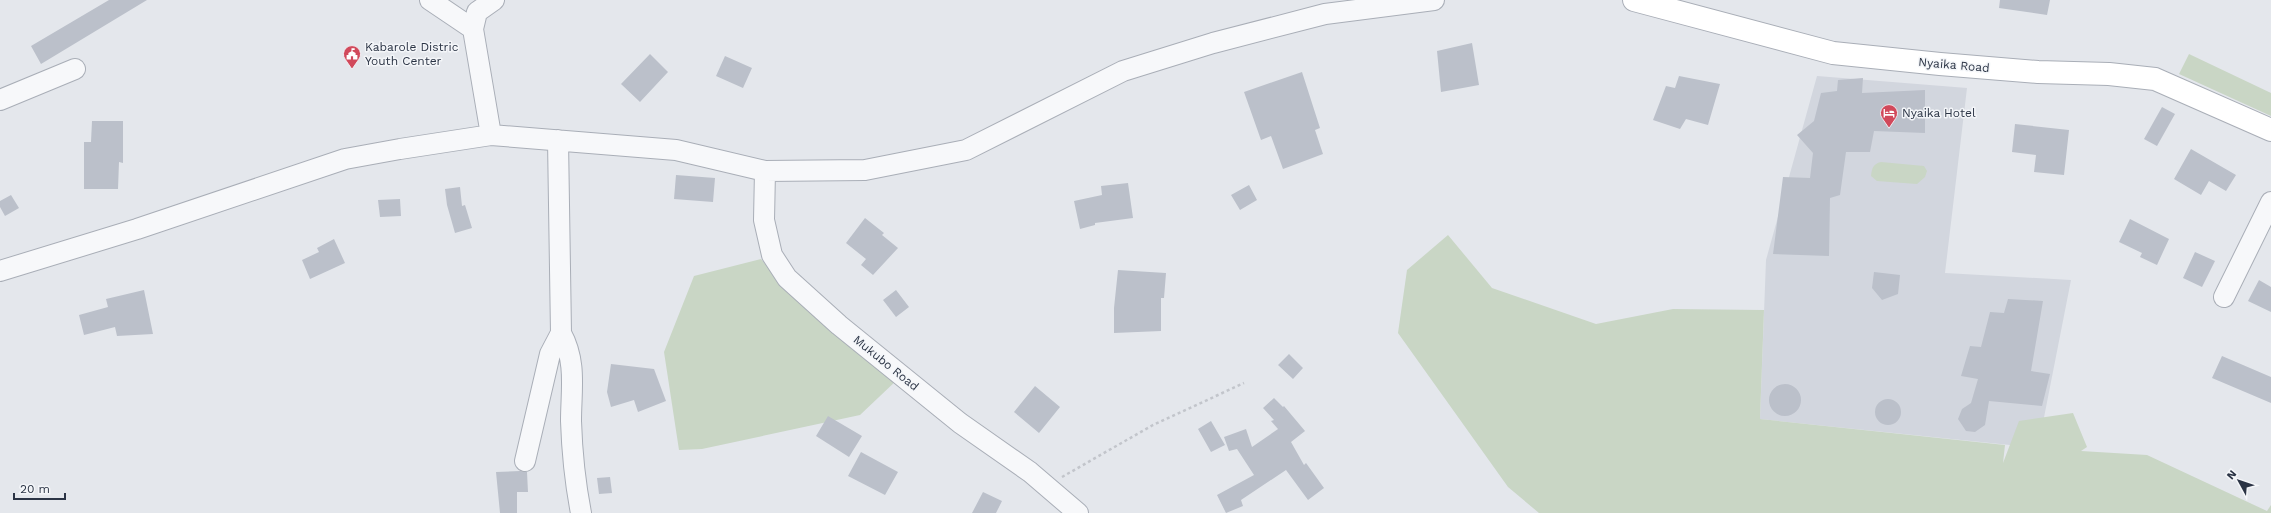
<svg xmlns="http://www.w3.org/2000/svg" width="2271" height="513" viewBox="0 0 2271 513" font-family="'Work Sans',sans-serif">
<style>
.built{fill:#d2d6de}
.green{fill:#c9d6c5}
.building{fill:#bbc0ca}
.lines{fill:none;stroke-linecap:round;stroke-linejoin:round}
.street-casing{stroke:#a9aeb7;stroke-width:22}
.secondary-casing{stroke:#a9aeb7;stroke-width:24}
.path{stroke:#c2c5cb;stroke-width:2.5;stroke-dasharray:3 3;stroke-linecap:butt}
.street{stroke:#f7f8fa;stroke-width:20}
.secondary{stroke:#fff;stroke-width:22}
.labels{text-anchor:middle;stroke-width:3;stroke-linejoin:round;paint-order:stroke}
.poi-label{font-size:12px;fill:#2b3445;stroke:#f4f6f9;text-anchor:start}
.street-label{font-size:12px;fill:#2b3445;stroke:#f4f6f9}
</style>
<rect width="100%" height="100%" fill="#e4e7ec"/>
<!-- built -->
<path class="built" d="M1817,76L1967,88L1945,273L2071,280L2038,448L1760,419L1766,260Z"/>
<!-- green -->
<path class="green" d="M2189,54L2271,93V116L2179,74Z
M1881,162L1924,166L1927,171L1925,177L1917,184L1877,181L1871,176C1872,168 1873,164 1881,162Z
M1448,235L1492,288L1596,324L1673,309L1764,310L1760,419L2005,445L2003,463L2019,421L2073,413L2087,447L2081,451L2147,455L2267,511L2271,505V513H1539L1508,487L1398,333L1407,270Z
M761,259L783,284L898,379L860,415L702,449L679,450L664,352L694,276Z"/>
<!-- building -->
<path class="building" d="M109,0H147L41,64L31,46Z
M2000,0H2050L2047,15L1999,8Z
M1472,43L1479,85L1441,92L1437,51Z
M650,54L668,72L640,102L621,84Z
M725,56L752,68L743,88L716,76Z
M1302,72L1320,128L1315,130L1323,154L1283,169L1271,136L1261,140L1244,92Z
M1679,76L1720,84L1708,125L1686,119L1680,129L1653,120L1666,86L1675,88Z
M1863,78L1862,93L1925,90V133L1874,131L1870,152H1846L1840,195L1830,198L1829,256L1773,254L1783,177L1810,178L1813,153L1797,135L1814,121L1821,93L1837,91L1838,80Z
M2162,107L2175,114L2157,146L2144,139Z
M92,121H123V163L119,162L118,189H84V142H91Z
M2015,124L2069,130L2064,175L2034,172L2036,155L2012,152Z
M2191,149L2236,175L2226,191L2209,181L2201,195L2174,179Z
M676,175L715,178L713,202L674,199Z
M1128,183L1133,218L1095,223V225L1080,229L1074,201L1102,195L1101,186Z
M1249,185L1257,200L1240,210L1231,195Z
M460,187L462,206L465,205L472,228L455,233L447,205L445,189Z
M11,195L19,208L5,216L0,207V201Z
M400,199L401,216L380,217L378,200Z
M865,218L884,233L882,235L898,248L873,275L861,265L866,259L846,243Z
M2130,219L2169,239L2157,265L2140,257L2142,253L2119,242Z
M334,239L345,263L310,279L302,260L319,252L317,248Z
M2195,252L2215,261L2202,287L2183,278Z
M1118,270L1166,273L1164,298H1161V331L1114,333V308Z
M1874,272L1900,275L1898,294L1882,300L1872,288Z
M2259,280L2271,287V312L2248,301Z
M144,290L153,334L117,336L115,327L84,335L79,315L108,307L106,299Z
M896,290L909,307L896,317L883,300Z
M2008,299L2043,301L2031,371L2050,374L2042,406L1989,401L1985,425L1975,432L1966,431L1958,419L1962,409L1971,403L1978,379L1961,376L1970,346L1981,347L1990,312L2004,313Z
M1289,354L1303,368L1293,379L1278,365Z
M2222,356L2271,377V403L2212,378Z
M611,364L654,369L666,401L638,412L634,400L611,407L607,392Z
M1769 400a16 16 0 1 1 32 0a16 16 0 1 1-32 0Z
M1035,386L1060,407L1039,433L1014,412Z
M1274,398L1283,407L1284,406L1305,431L1291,442L1304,465L1306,463L1324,488L1308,500L1286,470L1241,500L1243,506L1226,513L1217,495L1254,475L1237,449L1229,451L1224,437L1246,429L1252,447L1278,429L1271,421L1274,420L1263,408Z
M1875 412a13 13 0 1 1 26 0a13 13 0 1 1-26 0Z
M828,416L862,436L849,457L816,436Z
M1211,421L1225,445L1211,452L1198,429Z
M861,452L898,472L885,495L848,476Z
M520,471L527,472L528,492H517V513H500L496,472Z
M610,477L612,493L599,494L597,478Z
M983,492L1002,501L996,513H972Z"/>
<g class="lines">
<!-- street casing -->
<g class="street-casing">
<path id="street" d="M430,0L473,29
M0,100L75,69
M491,135L473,29L477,12L494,0
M558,140L561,333C577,362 571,390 571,421C572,452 575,482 581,513
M765,171L764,220L772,255L787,278L839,325L960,423L1030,472L1078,513
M0,271L137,229L345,159L400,149L491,135L676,150L765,171L865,170L966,150L1123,71L1213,43L1325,14L1434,0
M2224,297L2271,202
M525,461L550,354L561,333"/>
</g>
<!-- secondary casing -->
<g class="secondary-casing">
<path id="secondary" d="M1634,0L1833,53L1940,64L2038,72L2109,74L2155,79L2271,130"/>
</g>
<!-- path -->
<path class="path" d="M1062,477L1153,425L1244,383"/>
<!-- street -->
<use href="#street" class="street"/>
<!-- secondary -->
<use href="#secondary" class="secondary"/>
</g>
<!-- icons -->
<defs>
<g id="civic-pin" transform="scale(0.9)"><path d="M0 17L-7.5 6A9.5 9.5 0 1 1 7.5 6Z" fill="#d1495b" stroke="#f4f6f9"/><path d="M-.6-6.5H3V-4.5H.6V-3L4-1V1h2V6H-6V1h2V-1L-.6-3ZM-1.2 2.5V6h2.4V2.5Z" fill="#fff"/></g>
<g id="hotel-pin" transform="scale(0.9)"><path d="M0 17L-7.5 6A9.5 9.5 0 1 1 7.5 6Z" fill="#d1495b" stroke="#f4f6f9"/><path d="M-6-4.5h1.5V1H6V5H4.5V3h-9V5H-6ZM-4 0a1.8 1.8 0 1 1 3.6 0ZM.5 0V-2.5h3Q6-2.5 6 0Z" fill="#fff"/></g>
</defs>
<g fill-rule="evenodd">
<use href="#civic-pin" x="352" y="54"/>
<use href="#hotel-pin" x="1889" y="113"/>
</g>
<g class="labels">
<!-- poi labels -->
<g class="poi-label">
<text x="365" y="51">Kabarole Distric<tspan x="365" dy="14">Youth Center</tspan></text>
<text x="1902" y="117">Nyaika Hotel</text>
</g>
<!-- street labels -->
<g class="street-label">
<text transform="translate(1954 65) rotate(5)" y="4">Nyaika Road</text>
<text transform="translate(886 363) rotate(39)" y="4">Mukubo Road</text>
</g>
</g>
<!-- north arrow -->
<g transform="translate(2239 481) rotate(310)" stroke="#f4f6f9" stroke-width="3" paint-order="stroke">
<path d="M0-3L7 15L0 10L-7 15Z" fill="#2b3445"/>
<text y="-6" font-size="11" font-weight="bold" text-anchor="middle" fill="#2b3445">N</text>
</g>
<!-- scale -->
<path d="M14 493v6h51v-6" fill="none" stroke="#2b3445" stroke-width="2"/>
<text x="20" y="493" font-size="12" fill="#2b3445" stroke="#f4f6f9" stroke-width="3" paint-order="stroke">20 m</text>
</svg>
